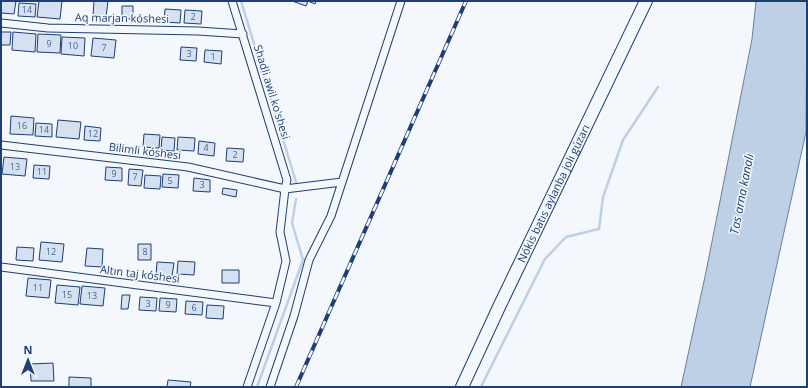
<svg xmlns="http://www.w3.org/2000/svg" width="808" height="388" viewBox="0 0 808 388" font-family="'Open Sans',sans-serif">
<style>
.water{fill:#bed0e5;stroke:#687fa3}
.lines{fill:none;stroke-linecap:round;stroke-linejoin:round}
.stream{stroke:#bed0e5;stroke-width:2.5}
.building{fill:#d5e0f0;stroke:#1d3f73}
.minor-casing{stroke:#1d3f73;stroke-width:9}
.primary-casing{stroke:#1d3f73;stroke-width:14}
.minor{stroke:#f4f7fb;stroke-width:7}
.primary{stroke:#f4f7fb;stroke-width:12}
.rail-casing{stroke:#1d3f73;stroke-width:4}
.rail{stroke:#f4f7fb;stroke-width:2.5;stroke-dasharray:8;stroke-linecap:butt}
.labels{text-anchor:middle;stroke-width:3;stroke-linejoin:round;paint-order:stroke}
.number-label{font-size:9px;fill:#4b6792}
.street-label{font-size:11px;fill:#1d3f73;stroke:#f4f7fb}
.water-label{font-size:12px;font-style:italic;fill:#1d3f73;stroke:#f4f7fb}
</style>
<rect width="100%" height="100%" fill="#f4f7fb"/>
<!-- water -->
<path class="water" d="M756,1H807L806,132L750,387H681L706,272L752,39Z"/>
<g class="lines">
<!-- stream -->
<path class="stream" d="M241,1L296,182
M257,387L303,260L292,223L296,199
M481,387L545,259L566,237L599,229L603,197L623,140L658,87"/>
</g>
<!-- building -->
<path class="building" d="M1,1H16L14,14L1,13Z
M39,1H62L60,19L37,17Z
M94,1H108L106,17L93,16Z
M292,1H316L315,4L308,1L306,6Z
M19,3L36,4L35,17L18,16Z
M122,6H133V19H122Z
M165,9L181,10L180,23L164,22Z
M185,10L202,11L201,24L184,23Z
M1,32H11L10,45H1Z
M13,32L36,34L35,52L12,50Z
M38,34L61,35L60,53L37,52Z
M62,37L85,38L84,56L61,54Z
M93,38L116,40L114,58L91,56Z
M181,47L197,48L196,61L180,60Z
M205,50L222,51L221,64L204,62Z
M11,116L34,118L33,135L10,134Z
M58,120L81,122L79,139L56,137Z
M36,123L52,124V137L35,136Z
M85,126L101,128L100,141L84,140Z
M144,134L160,135L159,148L143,147Z
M162,137L175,138L174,151L161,150Z
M178,137L195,138L194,151L177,150Z
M199,141L215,143L214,156L198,154Z
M227,148L244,149L243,162L226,161Z
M4,157L27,159L25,176L2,174Z
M34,165L50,166L49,179L33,178Z
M106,167L122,168V181L105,180Z
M129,169L143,170L141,186L128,185Z
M163,174L179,175L178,188L162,187Z
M145,175L161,176L160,189L144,188Z
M194,178L210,180V192L193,191Z
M223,188L237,190L236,197L222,194Z
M41,242L64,244L62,262L39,260Z
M138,244H151V260H138Z
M17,247L34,248L33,261L16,260Z
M87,248L103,249L102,267L85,266Z
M178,261L195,262L194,275L177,274Z
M157,262L174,263L172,276L156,275Z
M222,270H239V283H222Z
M28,278L51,280L49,298L26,296Z
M57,285L80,287L78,305L55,303Z
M82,286L105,288L103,306L80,304Z
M122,295H130L128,309H121Z
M140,297L157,298L156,311L139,310Z
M160,298L177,299L176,312L159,311Z
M186,301L203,302L202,315L185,314Z
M207,305L224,306L223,319L206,318Z
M53,363L54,381H31L30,364Z
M69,377L91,378V387H69Z
M168,380L191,382L190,387H167Z"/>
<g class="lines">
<!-- minor casing -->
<g class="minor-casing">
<path id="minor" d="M232,1L287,180L285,189L280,232L286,261L276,303L247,387
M1,23L48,28L198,31L243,34
M1,145L188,167L285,189L342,182
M1,267L276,303
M270,387L294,316L309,260L331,216L401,1"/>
</g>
<!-- primary casing -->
<g class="primary-casing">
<g id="primary">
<path id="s1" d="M462,387L499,307L646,1"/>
</g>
</g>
<!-- minor -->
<use href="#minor" class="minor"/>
<!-- primary -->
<use href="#primary" class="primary"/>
<!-- rail casing -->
<g class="rail-casing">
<path id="rail" d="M296,387L466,1"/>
</g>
<!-- rail -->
<use href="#rail" class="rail"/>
</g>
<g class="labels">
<!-- number labels -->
<g class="number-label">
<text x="27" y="13">14</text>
<text x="193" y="20">2</text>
<text x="49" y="47">9</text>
<text x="73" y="49">10</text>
<text x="104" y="51">7</text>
<text x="189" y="57">3</text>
<text x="213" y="60">1</text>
<text x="22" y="129">16</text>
<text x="44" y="133">14</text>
<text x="93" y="137">12</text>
<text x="206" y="151">4</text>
<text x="235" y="158">2</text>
<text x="15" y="170">13</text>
<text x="42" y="175">11</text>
<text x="114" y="177">9</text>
<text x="135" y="180">7</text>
<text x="170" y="184">5</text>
<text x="202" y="188">3</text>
<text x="51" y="255">12</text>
<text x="145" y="255">8</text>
<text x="38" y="291">11</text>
<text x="67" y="298">15</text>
<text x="92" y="299">13</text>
<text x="148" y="307">3</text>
<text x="168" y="308">9</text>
<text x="194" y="311">6</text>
</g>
<!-- street labels -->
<g class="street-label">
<text transform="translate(122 18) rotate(1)" y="4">Aq marjan kóshesi</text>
<text transform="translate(272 92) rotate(73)" y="4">Shadli awil ko'shesi</text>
<text transform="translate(145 151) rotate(7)" y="4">Bilimli kóshesi</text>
<text dy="4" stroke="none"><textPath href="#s1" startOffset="214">Nókis batıs aylanba jolı gúzarı</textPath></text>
<text transform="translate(140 274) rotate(7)" y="4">Altın taj kóshesi</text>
</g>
<!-- water labels -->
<g class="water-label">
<text transform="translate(742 194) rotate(-79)" y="4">Tas arna kanalı</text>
</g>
</g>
<!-- border -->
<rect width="808" height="388" fill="none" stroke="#1d3f73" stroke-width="4"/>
<!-- north arrow -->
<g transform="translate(28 360)" stroke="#f4f7fb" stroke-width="3" paint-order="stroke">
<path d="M0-3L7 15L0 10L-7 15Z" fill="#1d3f73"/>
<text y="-6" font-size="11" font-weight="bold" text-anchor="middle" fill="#1d3f73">N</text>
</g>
</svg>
